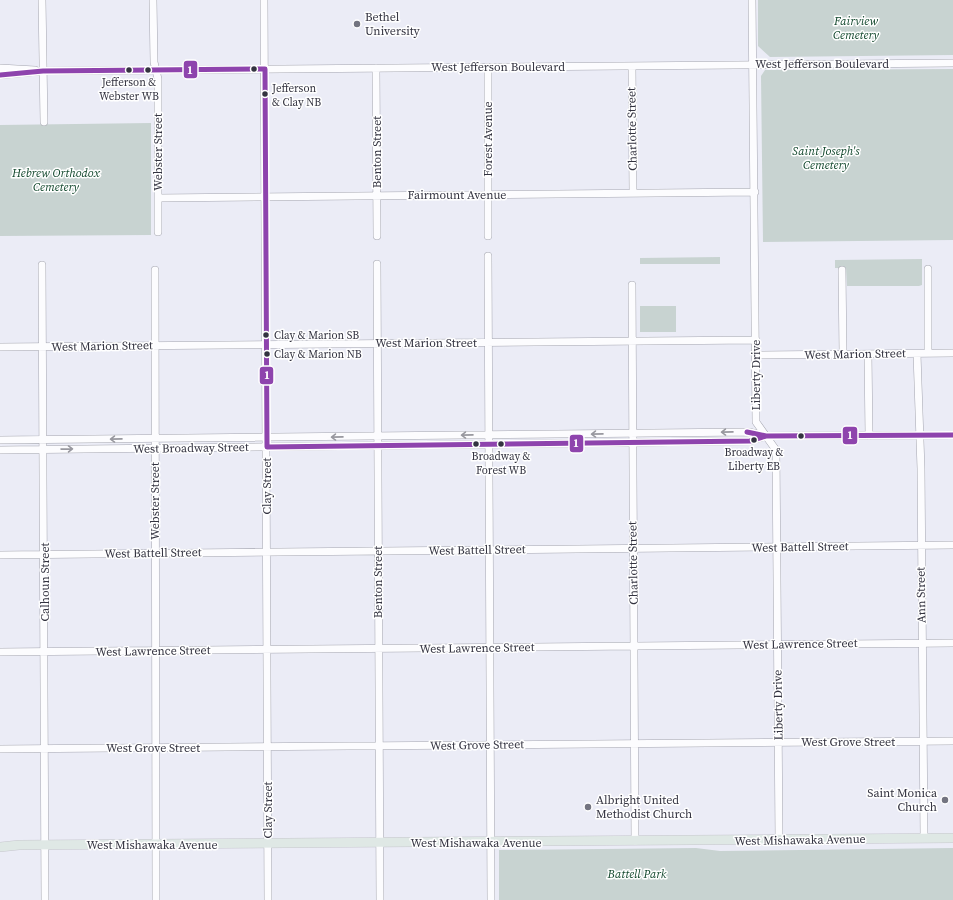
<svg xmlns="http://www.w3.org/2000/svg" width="953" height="900" viewBox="0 0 953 900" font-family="'Source Serif 4',serif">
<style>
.green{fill:#c8d3d1}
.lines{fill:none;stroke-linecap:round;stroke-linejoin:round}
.minor-casing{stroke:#a5a6b0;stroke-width:8}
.major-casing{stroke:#c7c7ce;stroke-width:10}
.minor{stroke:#fcfcfe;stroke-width:7}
.major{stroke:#dfe8e5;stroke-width:9}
.bus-1-casing{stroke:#fff;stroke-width:8}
.bus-1{stroke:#8e44ad;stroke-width:5}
.oneway{stroke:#98989f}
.poi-dot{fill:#737480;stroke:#fff;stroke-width:1.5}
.bus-dot{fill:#333340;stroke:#fff;stroke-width:1.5}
.labels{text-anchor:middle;stroke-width:3;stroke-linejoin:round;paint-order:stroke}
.bus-label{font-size:11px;fill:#333340;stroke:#fff}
.poi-label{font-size:12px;fill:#333340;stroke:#fff;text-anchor:start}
.park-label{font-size:12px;font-style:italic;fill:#11472c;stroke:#fff}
.street-label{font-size:12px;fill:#333340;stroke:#fff}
.line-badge{stroke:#fff;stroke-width:1.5}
.badge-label{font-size:11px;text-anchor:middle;font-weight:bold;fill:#fff}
</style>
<rect width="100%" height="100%" fill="#ebecf6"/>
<!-- green -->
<path class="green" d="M758,0H953V55L770,57L758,46Z
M953,69V240L763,242L761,76L765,70Z
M151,123V235L0,236V125Z
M720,257V264H640V258Z
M922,259V285L919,286H847L846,268H835V260Z
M640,306H676V332H640Z
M696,848L720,851L953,848V900H499V850Z"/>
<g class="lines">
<!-- minor casing -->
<g class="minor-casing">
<path id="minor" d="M42,0L44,122
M153,0L154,62L158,79V232
M264,0L268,900
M752,0L756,422L776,450L779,840
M632,66L633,193
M488,67V236
M0,68L35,70
M376,68L377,236
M0,75L43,71L953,63
M158,198L755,192
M488,256L491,900
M377,264L380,900
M42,265L45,900
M928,269V353
M155,270L156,900
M842,270L843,354
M632,285L635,841
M0,347L756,340
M868,354L869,436
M917,354L921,469L924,837
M756,355L953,353
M0,440L749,432L766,436L953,435
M0,450L750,441L766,436
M0,555L953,545
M0,652L953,643
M0,749L953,741"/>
</g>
<!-- major casing -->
<g class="major-casing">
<path id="major" d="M0,847L19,845L953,838"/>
</g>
<!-- minor -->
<use href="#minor" class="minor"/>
<!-- major -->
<use href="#major" class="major"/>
<!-- bus-1 casing -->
<g class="bus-1-casing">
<path id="bus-1" d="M0,75L43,71L265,69L267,447L750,441L766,436
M747,432L766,436L953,435"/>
</g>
<!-- bus-1 -->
<use href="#bus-1" class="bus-1"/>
</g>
<!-- one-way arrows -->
<defs><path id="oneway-shaft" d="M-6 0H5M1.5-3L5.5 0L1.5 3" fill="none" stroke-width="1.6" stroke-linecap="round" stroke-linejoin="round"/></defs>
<g class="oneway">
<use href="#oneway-shaft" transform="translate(727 432) rotate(179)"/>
<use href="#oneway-shaft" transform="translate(597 434) rotate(179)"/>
<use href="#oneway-shaft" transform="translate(467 435) rotate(179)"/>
<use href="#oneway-shaft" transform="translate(337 437) rotate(179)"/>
<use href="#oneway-shaft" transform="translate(116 439) rotate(179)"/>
<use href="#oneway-shaft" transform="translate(67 449) rotate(-1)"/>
</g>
<!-- markers -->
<g class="poi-dot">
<circle cx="357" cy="24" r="4"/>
<circle cx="945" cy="800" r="4"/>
<circle cx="588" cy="807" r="4"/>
</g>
<g class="bus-dot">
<circle cx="254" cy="69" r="3.5"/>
<circle cx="129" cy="70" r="3.5"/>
<circle cx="148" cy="70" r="3.5"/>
<circle cx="265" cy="94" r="3.5"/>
<circle cx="266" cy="335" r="3.5"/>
<circle cx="267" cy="354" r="3.5"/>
<circle cx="801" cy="436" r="3.5"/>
<circle cx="754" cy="440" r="3.5"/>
<circle cx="476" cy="444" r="3.5"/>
<circle cx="501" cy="444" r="3.5"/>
</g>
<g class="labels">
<!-- bus labels -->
<g class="bus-label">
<text x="129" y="86">Jefferson &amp;<tspan x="129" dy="14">Webster WB</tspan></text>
<text x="272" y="92" text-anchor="start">Jefferson<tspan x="272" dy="14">&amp; Clay NB</tspan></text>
<text x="274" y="339" text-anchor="start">Clay &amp; Marion SB</text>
<text x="274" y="358" text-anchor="start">Clay &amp; Marion NB</text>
<text x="754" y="456">Broadway &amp;<tspan x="754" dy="14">Liberty EB</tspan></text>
<text x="501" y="460">Broadway &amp;<tspan x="501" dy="14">Forest WB</tspan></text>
</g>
<!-- poi labels -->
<g class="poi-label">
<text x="365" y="21">Bethel<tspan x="365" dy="14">University</tspan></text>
<text x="937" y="797" text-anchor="end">Saint Monica<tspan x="937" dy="14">Church</tspan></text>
<text x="596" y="804">Albright United<tspan x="596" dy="14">Methodist Church</tspan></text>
</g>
<!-- park labels -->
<g class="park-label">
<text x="856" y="25">Fairview<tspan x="856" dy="14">Cemetery</tspan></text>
<text x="826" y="155">Saint Joseph's<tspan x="826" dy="14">Cemetery</tspan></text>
<text x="56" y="177">Hebrew Orthodox<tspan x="56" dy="14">Cemetery</tspan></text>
<text x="637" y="878">Battell Park</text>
</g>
<!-- street labels -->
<g class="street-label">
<text x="822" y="68">West Jefferson Boulevard</text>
<text x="498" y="71">West Jefferson Boulevard</text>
<text transform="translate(632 129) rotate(-91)" y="4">Charlotte Street</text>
<text transform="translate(488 139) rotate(-90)" y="4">Forest Avenue</text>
<text transform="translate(158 152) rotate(-90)" y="4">Webster Street</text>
<text transform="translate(377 152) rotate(-90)" y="4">Benton Street</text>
<text x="457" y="199">Fairmount Avenue</text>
<text x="426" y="347">West Marion Street</text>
<text transform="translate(102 346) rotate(-1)" y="4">West Marion Street</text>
<text transform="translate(855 354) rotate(-1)" y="4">West Marion Street</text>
<text transform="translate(756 375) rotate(-90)" y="4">Liberty Drive</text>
<text transform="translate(191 448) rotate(-1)" y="4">West Broadway Street</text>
<text transform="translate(267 486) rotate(-90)" y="4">Clay Street</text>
<text transform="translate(155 501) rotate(-90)" y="4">Webster Street</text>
<text transform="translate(800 547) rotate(-1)" y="4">West Battell Street</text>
<text transform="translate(477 550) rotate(-1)" y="4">West Battell Street</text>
<text transform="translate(153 553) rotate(-1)" y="4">West Battell Street</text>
<text transform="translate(633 563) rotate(-91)" y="4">Charlotte Street</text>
<text transform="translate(45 582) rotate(-90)" y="4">Calhoun Street</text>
<text transform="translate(378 582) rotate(-90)" y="4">Benton Street</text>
<text transform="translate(921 595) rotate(-91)" y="4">Ann Street</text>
<text transform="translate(800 644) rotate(-1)" y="4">West Lawrence Street</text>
<text transform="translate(477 648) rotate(-1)" y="4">West Lawrence Street</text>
<text transform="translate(153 651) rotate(-1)" y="4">West Lawrence Street</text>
<text transform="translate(778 705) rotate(-91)" y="4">Liberty Drive</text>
<text x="848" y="746">West Grove Street</text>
<text transform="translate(477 745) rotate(-1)" y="4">West Grove Street</text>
<text x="153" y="752">West Grove Street</text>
<text transform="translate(268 810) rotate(-90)" y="4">Clay Street</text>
<text transform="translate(800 840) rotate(-1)" y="4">West Mishawaka Avenue</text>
<text x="476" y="847">West Mishawaka Avenue</text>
<text x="152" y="849">West Mishawaka Avenue</text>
</g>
</g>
<g class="line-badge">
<rect x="183" y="60" width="15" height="19" rx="4" fill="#8e44ad"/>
<rect x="259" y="366" width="15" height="19" rx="4" fill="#8e44ad"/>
<rect x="842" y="426" width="16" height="19" rx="4" fill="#8e44ad"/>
<rect x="569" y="434" width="15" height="19" rx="4" fill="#8e44ad"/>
</g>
<g class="badge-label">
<text x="190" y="74">1</text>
<text x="267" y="379">1</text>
<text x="850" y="439">1</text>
<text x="576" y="447">1</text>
</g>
</svg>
